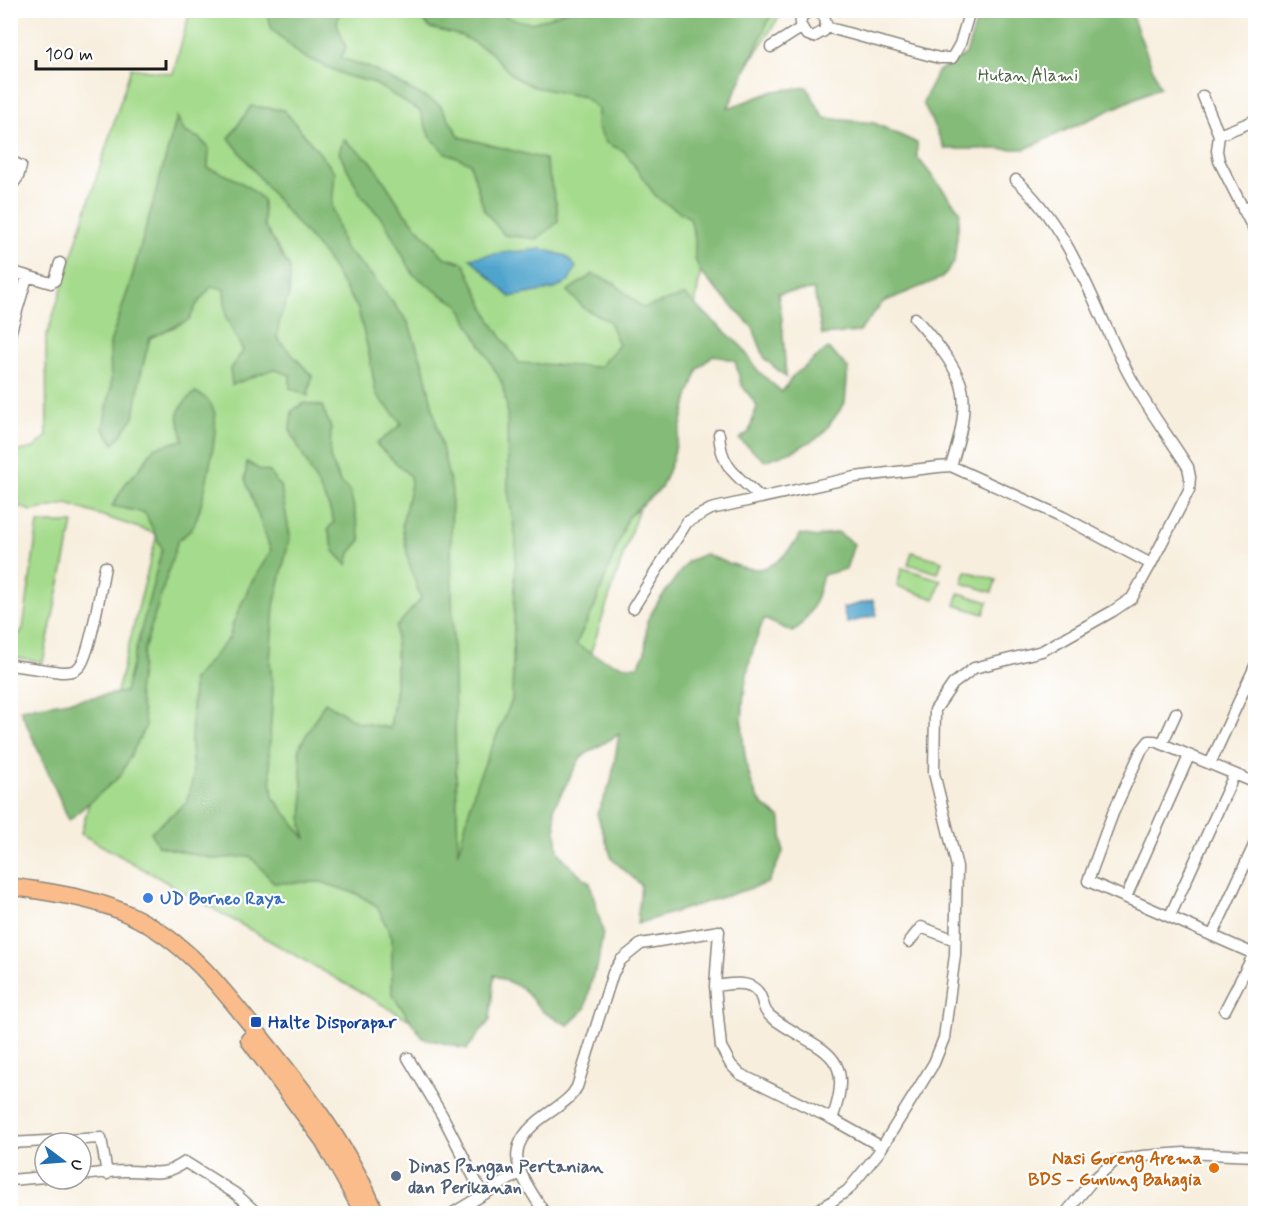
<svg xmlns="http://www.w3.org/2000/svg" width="1266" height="1224" viewBox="0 0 1266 1224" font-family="Mynerve,sans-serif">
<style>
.green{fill:#a5db8c;stroke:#607c54;stroke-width:1.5}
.forest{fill:#84bb78;stroke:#506c4a;stroke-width:1.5}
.water{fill:#50a4cc;stroke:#366074;stroke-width:1.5}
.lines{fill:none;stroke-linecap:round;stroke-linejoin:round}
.minor-casing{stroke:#8a857c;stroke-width:13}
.highway-casing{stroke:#8a857c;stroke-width:19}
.minor{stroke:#fff;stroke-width:10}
.highway{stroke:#f9bc8a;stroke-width:16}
.shop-dot{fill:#3f7fe0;stroke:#fff;stroke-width:2}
.transit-dot{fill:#1a4fb4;stroke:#fff;stroke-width:2}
.food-dot{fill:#e8710a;stroke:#fff;stroke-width:2}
.service-dot{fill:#5c6f8a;stroke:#fff;stroke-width:2}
.labels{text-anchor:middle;stroke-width:4.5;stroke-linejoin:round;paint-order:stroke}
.park-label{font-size:18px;fill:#4c5f43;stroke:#fff}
.shop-label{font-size:18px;font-weight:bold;fill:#366cbe;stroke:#fff;text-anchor:start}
.transit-label{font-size:18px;font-weight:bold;fill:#164399;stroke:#fff;text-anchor:start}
.food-label{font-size:18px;font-weight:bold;fill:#c56008;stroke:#fff;text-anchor:end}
.service-label{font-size:18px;font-weight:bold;fill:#4e5e75;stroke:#fff;text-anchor:start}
</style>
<rect width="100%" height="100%" fill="#fff"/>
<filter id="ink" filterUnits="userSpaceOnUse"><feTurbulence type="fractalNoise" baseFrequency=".0167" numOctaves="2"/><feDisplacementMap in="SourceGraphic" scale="12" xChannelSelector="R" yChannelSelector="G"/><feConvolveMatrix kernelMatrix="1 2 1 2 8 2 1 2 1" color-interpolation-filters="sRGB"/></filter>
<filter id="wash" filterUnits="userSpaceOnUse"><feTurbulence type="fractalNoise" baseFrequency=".008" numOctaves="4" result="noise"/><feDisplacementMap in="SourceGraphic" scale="24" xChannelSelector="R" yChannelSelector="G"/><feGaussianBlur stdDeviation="1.35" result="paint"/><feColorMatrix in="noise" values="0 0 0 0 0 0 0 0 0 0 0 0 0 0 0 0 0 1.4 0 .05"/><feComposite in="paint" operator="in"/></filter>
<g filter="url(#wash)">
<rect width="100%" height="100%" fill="#f7eedd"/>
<!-- green -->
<path class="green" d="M190,11H783L730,92L684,373L459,1048L81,834L157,534L67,504L31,511L11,503L10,442L16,452L34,448L47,436L46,338L131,68L173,74Z
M38,523H73L43,662L10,657L14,641L23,629Z
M912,552L942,561L938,573L908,564Z
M902,568L941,580L935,599L897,586Z
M966,571L996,580L992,592L962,583Z
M959,593L988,602L984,614L955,605Z"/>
<!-- forest -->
<path class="forest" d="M573,10L773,11L728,108L774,91L807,87L824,118L874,123L917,143V157L960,211L954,262L942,278L883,302L859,332L822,335L814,290L778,293L782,320L786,377L765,359L753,328L701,273L695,259V239L690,218L657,198L624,151L606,143L597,126L598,109L584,97L534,87L514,77L489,51L462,36L430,28L415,11H492C502,15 525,25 535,22C548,19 559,12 573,10Z
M266,11H340L337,23L346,48L341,58L370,68L440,105L460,137L545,159L557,207L558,222L537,239L504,235L484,210L470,163L444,152L429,135L420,111L372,82L347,76L302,56L272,29Z
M980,11H1130L1160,87L1025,149H945L923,103L937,72L966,54Z
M251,106L284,110L335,172L332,205L343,246L373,277L408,322L423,365L452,491L451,544L458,853L476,784L512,700L516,540L508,491L507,407L502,383L458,304L443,296L413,274L384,221L361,195L339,153L343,139L371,161L404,212L444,257L464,263L492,323L519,363L599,367L619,345L609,321L585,309L567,291L593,274L614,283L643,308L685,295L742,347L758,371L782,392L793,376L828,348L848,368L845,403L822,435L797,449L765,461L739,439L749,432L757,406L741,384L735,361L713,355L698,369L688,397L672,461L661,488L628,517L594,608L576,644C594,656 616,668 638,666L645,653L647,621L658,602L688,561L704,554C753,572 768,582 801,534L817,537L838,532L854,544L846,569L823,575C817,599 813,615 793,632L764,619C745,665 737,712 746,761C749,774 752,790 760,801C765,808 774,813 781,819L783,852L768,883L637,924L641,885L612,859L597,814L611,782L619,734L581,757L554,807L558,851L569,865L590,883L603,932L597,968L593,974L585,1009L568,1025L543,1012L522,988L494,975L490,1020L467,1049L423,1038L392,994V938L377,906L357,894L321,882L274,883L250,856L215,859L158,846L151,832L186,803L193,778L191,747L193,680L230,637L233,623L250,585L271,551L245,479L247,462L260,470L270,472L281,488L290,536L274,606L270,662L273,688L269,755L273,797L306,839L302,826L303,799L299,748L325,702L357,722L390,728L396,687V627L421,599L409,563L402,525L411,484L410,476L376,444L402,424L376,394L369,354L358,309L324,255L273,195L229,138Z
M177,117L185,132L199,138L209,148L208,168C231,176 246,183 263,200L264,225L290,269L289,295L280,318L277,338L312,376L308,396L290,388V375L273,369L232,385L230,369L243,351L226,317L224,289L212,286L197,304L189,320L150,338L141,373L134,417L114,444L103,428L111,388L110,343L130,284Z
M195,392C205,397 210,400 214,411C220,428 202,512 192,528C189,533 182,537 178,540L144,650L138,693L146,726L120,776L69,820L20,709L125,692L162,549L145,513L112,506L126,483L139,469L154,448L183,440C178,412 172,413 195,392Z
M304,403L322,406L331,428L330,457L340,482L350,491L361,540L350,553L347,565L334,551L328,529L334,522L329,507L290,430L292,411Z"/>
<!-- water -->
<path class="water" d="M542,249L566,256L576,267L569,281L555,289L510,297L470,258L500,253Z
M873,600L877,615L847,623L843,608Z"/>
</g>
<g filter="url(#ink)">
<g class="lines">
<!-- minor casing -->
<g class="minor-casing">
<path id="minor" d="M812,10L802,16L800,24L806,34L813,37L824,31L826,23L824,16L815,10
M826,27L939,58H952L960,44L970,10
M771,47L801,28
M1203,96L1219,135L1217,151L1219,161L1256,234
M1219,135L1256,120
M10,147L11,146
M10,161L21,166L18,177L10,188
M1243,210L1256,204
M10,271L51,283L55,280L60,263
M915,318C931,337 949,356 959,379C970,404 959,441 951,466
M10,334L27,277
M719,434C721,469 738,476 761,498
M633,608L687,522L711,509L855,477L938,467L951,466L1063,517L1151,564
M10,665L61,672C68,672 74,672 79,667C90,657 101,586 105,567
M1162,744L1176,713
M1210,764L1256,664
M1126,897L1189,756
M1170,916L1234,775
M1213,934L1256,841
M909,942L921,927L955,940
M1254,954L1088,881L1113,813L1141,751L1149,741H1155L1256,783
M1225,1010L1256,950
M408,1058L442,1115L483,1195
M832,1119C859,1048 815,1051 770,1016C765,1012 764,1007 762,1000C755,978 733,984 715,986L721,1047L731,1065L740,1074L832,1119L882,1147
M10,1143L101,1138L107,1174
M81,1175C96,1174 110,1171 125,1171C151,1170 161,1179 185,1162L236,1194L258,1214
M10,1180L45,1177
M451,1214L520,1173
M545,1214C520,1173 497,1149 546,1115C558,1106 570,1100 577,1087L613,973L621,960L641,944L719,931L715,986
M809,1214L828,1204L848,1190L879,1152L934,1063L944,1038L955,955L957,867L934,773L935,710L953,684L974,668L1042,651L1113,611L1132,598L1151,564L1189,490L1190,477L1188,467C1167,434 1141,400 1124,365C1092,301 1070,229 1016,180
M1065,1214L1092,1181L1115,1161L1143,1156L1184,1153L1256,1156"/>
</g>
<!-- highway casing -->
<g class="highway-casing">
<path id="highway" d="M10,886C51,893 93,897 130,915C190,943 227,995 267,1045C309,1097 351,1151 376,1214
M249,1040L323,1140L364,1214"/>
</g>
<!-- minor -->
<use href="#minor" class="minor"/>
<!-- highway -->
<use href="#highway" class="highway"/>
</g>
</g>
<!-- markers -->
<circle class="shop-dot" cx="148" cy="898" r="6"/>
<rect class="transit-dot" x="250" y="1016" width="12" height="12" rx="3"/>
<circle class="food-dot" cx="1214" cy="1168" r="6"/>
<circle class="service-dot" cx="396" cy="1176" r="6"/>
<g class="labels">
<!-- park labels -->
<g class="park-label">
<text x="1028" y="81">Hutan Alami</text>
</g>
<!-- shop labels -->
<g class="shop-label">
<text x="160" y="904">UD Borneo Raya</text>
</g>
<!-- transit labels -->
<g class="transit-label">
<text x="268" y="1028">Halte Disporapar</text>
</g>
<!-- food labels -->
<g class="food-label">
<text x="1202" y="1164">Nasi Goreng Arema<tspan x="1202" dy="21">BDS - Gunung Bahagia</tspan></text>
</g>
<!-- service labels -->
<g class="service-label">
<text x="408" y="1172">Dinas Pangan Pertanian<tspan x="408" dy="21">dan Perikanan</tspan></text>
</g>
</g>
<!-- margin -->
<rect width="1266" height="1224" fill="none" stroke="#fff" stroke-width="36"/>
<!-- north arrow -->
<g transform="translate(63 1161) rotate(106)"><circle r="28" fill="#ffffff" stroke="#a4a4a4" stroke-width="1.5"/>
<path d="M0-4.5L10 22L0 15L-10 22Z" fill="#1f6fb2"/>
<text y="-9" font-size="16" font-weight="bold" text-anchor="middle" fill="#1c1c1c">U</text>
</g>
<!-- scale -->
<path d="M36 60v9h130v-9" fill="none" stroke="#1c1c1c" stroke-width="3"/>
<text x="45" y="60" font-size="18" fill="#1c1c1c" stroke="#ffffff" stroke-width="4.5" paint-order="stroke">100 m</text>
</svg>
